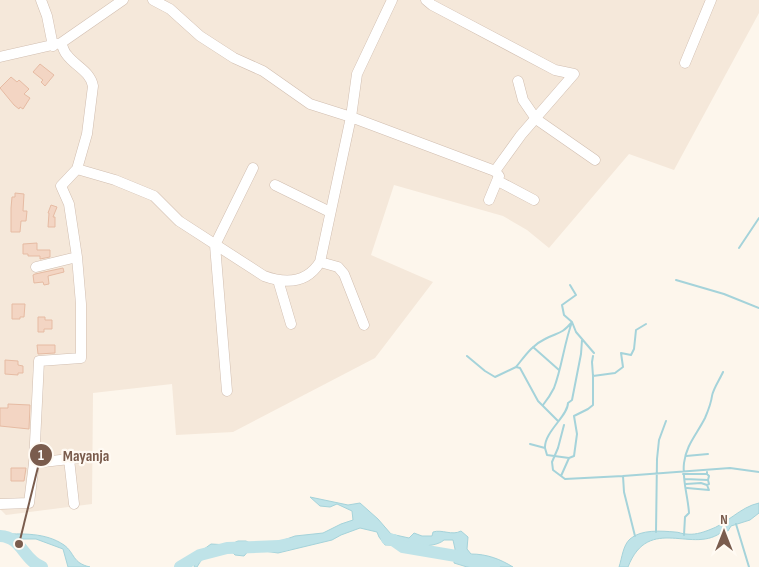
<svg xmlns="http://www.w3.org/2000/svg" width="759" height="567" viewBox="0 0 759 567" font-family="'Sofia Sans Condensed',sans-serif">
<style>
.residential{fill:#f5e8da}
.water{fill:#bfe3e8;stroke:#a5d3da}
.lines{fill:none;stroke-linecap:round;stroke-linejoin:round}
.stream{stroke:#a5d3da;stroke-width:2}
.river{stroke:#bfe3e8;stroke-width:12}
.building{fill:#f3d5c3;stroke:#e6bba3}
.minor-casing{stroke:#d1beb0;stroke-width:11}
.minor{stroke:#fff;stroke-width:10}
.leader{fill:none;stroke:#7a5c4d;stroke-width:2}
.callout-dot{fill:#7a5c4d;stroke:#fffaf3;stroke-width:2}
.mark-label{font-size:15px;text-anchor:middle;font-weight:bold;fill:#fff}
.callout-label{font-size:16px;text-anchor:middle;font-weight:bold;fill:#7a5c4d;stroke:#fffaf3;stroke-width:4.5;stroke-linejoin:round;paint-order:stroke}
</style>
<rect width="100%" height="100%" fill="#fdf6ec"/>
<!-- residential -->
<path class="residential" d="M0,0H759V13L674,170L629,154L549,248L527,230L503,216L394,185L371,255L433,282L375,358L233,432L176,435L172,384L93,393L92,504L6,515L0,509Z"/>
<!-- water -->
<path class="water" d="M310,497L348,505L360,503L378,519L391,534L409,538L414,533L422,536H432L433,532C442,529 452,536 461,531L468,537L467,549L471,554C487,554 500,559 513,567H467L454,563L455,549L453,540H444C433,550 400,545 385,545L379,537L377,532L360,528L341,535L332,540L278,553L250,549L244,556L235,555L232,552L212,549L202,559L197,567H194L200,552L211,544L229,545L238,541H246L261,549H269L281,541L295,536L323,533L341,524L353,520L352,511L337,504L330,507L320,506Z
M759,503V513L750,520L731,526L728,531H723C694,556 649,513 628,567H619C622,558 623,545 630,539C641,529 662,531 675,532C679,532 682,534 686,534C694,535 701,533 709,530C727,524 740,507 759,503Z
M0,534C22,534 45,532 64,545C75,553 72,563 90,567H68L63,549L36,539H0Z"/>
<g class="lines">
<!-- stream -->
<path class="stream" d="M739,248L759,218
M676,280L724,294L759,308
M570,285L576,295L562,305L564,315L572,322L576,332L594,353
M533,347L559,370
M467,356L485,371L495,377L516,367L520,368L538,401L558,421
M516,367C525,356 532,345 545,339C558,332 561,335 572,322C564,344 562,367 554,388C551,394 547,400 543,405
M593,376L592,362L593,356
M530,444L545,448L547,455L569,458
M545,448C544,432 568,416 568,403L572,400L581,354L582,340
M686,456L708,454
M683,474H707V472
M561,476L553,470L552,462L558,448L564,425
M623,476L730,468L759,472
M685,479L708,480L709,476L707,474
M686,484L701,483L707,485L709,484L708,480
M687,488L709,490L707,485
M736,524L749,567
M656,532L657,459L659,440L666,421
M684,535L685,517L689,513C688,496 682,480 684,463C686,445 697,434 705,418C708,411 711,404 712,396C713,389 720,379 723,372
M635,536L624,492L623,476L565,479L561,476L569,458L574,456L577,434L574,416L588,409L593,405V376L615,373L623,367L621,353L631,355L634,349L636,330L646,324"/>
<!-- river -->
<path class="river" d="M0,536C22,537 23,560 42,567
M387,539L393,540L403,547L462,557L471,561L494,567
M180,567L200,555L227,548L279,546L288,544"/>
</g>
<!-- building -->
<path class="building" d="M40,64L54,75L45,86L41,82L43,80L33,72Z
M11,77L17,82L19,80L29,89L24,94L30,98L23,109L20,107L19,109L14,105L0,88Z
M15,193L24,194L23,211H27L26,221H21L20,232H11V208L12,197H15Z
M51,205L57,207L53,217H55V227H48L49,213H48Z
M37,243V250H50V257L40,259V256H28V254H23V244Z
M63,268L64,272L48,276L49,284L44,285L43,282L34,283L33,275L35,274Z
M12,304H25L24,317H20V319H12Z
M38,317H45V320H52V329H44V332H38Z
M37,345H55V353L38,354Z
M5,360L18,361V365L23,366V373H18V375L5,374Z
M8,404L30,405L29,429L0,426V408H8Z
M11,468H26L24,481H11Z"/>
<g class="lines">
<!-- minor casing -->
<g class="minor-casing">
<path id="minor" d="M41,0L47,16L53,46
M153,0L170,9L200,36L234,58L263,71L310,104L351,117L495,171L499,176L489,200
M426,0L432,5L555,70L574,74L521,135L495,171
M0,57L61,43L123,0
M685,63L711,0
M518,81L523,100L536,119L595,160
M77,169L115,180L154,196L179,221L264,276C286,284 307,283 320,262L351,117L357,74L392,0
M498,181L534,200
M275,185L330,212
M320,262L338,267L344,274L364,325
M36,267L77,257
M278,280L291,324
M227,391L215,245L253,168
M69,459L74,504
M34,463L87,457
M0,504L29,503L34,463L39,361L81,358V304L77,257L69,204L61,186L77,169L87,134L93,86C90,71 75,66 67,55C64,52 63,47 61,43"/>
</g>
<!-- minor -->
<use href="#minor" class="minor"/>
</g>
<!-- callouts -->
<path class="leader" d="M19 544L41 455"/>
<g class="callout-dot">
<circle cx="19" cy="544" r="5"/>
<circle cx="41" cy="455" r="12"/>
</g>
<g class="mark-label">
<text x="41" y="460">1</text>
</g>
<g class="callout-label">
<text x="86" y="461">Mayanja</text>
</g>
<!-- north arrow -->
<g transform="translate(724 532)" stroke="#fffaf3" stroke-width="4" paint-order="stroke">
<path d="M0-4L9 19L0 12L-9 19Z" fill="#7a5c4d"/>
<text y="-8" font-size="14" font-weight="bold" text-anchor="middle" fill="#7a5c4d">N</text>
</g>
</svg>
